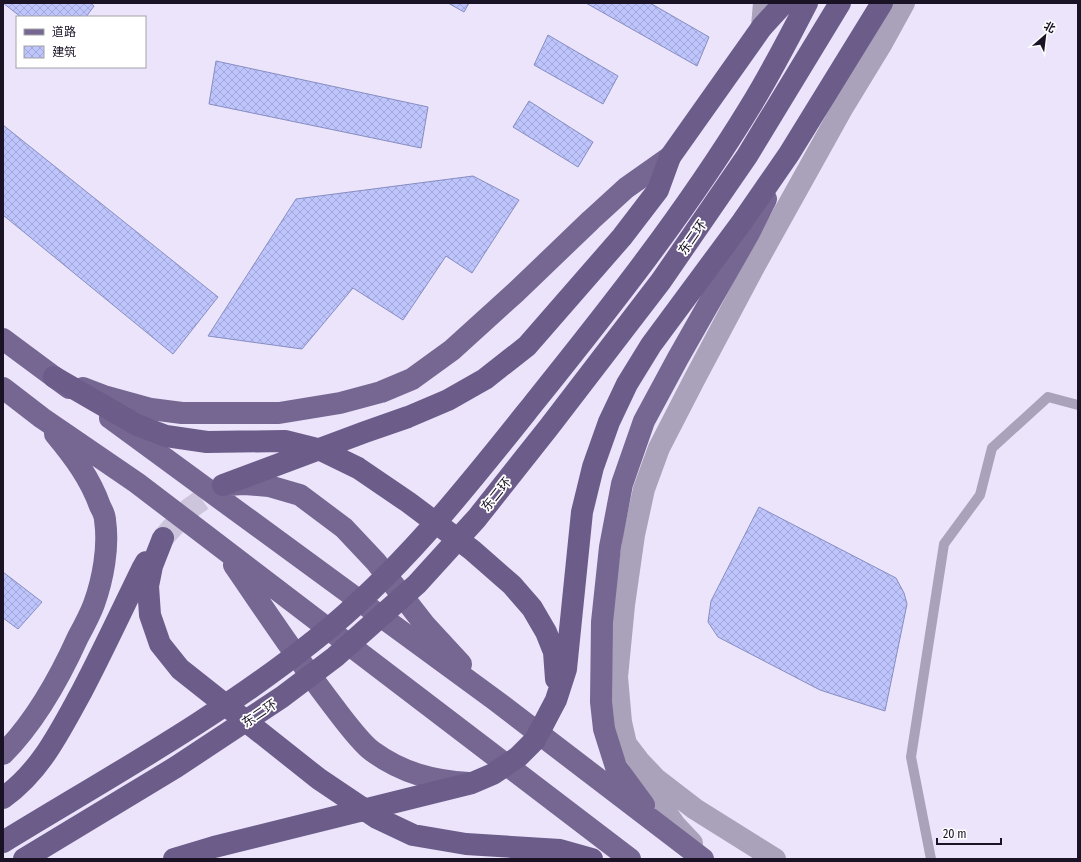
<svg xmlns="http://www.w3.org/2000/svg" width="1081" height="862" viewBox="0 0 1081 862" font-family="'Fira Sans Condensed','Noto Sans SC',sans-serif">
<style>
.building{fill:url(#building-cross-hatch);stroke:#878dc2}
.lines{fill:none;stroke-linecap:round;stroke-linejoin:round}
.trunk-tunnel{stroke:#ccc5db;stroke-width:22;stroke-dasharray:22 11;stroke-linecap:butt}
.service{stroke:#a9a2ba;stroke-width:10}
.tertiary{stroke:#a9a2ba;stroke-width:22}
.primary{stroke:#766792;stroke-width:22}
.trunk{stroke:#6c5c8a;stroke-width:22}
.labels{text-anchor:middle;stroke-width:3.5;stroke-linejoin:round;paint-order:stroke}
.street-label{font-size:13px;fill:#1a1326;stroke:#fff}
</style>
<defs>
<pattern id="building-cross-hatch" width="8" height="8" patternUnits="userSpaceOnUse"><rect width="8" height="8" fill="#bec5fc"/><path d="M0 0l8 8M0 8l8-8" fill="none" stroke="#a3a8d8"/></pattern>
</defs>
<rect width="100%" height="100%" fill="#ebe4fb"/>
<!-- building -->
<path class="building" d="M3,3H90L94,6L86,17H21Z
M448,3H469L464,12Z
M586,3H650L709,37L697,66Z
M548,35L618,76L603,104L534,65Z
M216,61L428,107L421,148L209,104Z
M529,101L593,142L578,167L513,127Z
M3,125L218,297L173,354L3,215Z
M473,176L519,200L472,273L446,256L403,320L353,288L302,349L208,336L296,199Z
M759,507L896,578L904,593L907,604L885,711L820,690L718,637L708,622L711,601Z
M3,572L42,602L18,629L3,618Z"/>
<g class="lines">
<!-- trunk-tunnel -->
<path class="trunk-tunnel" d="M163,538L189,509L223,485"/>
<!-- service -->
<path class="service" d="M931,859L911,757L944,544L980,495L992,448L1048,397L1078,405"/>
<!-- tertiary -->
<path class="tertiary" d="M762,27L764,3
M638,772L675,825L692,843
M775,859L695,809L656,779L639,761L626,744L621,722L617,677L624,605L634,535L644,489L659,448L694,380L755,265L843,107L882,43L904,3"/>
<!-- primary -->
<path class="primary" d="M3,339L69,388
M3,388L42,418L137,483L630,859
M83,388L104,396L151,409L182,413H279L340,403L381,392L412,379L452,350L516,292L591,220L626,188L670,157
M110,418L495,700L703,859
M225,485L245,484L269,486L300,495L344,528L376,562L425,625L461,664
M234,565C267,613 299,662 334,707C344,720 360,742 372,751C402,773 433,781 469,783
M3,754C36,721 59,679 78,637C84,626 90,615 94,604C103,579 109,547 105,520C105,515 102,510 100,506C90,478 74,457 55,434
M644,805L616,767L604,729L601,702L602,622L610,547L622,484L644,421L678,358L749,233L766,199"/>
<!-- trunk -->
<path class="trunk" d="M54,377L137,425L166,436L207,442L285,441L321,450L358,468L408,502L472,550L512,585L532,608L546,632L554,652L556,679
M223,485L365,432L408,417L448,400L485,379L527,346L622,237L658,190L670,157L762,27L784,3
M163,538L152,566L148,586L150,615L160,644L180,669L319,779L377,818L413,835L466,844L560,850L592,859
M3,798C41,771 60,731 82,691C103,651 122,610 142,569L146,562
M3,842C109,777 219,717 316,639C401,571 466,488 533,404C610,308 686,212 750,107C771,73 789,38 807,3
M24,859L176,767L282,697L335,657L417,584L477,518L549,427L661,281L747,156L840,3
M174,859L214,847L472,783L493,774L518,757L535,740L556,700L566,669L582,512L593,467L609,422L627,384L651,345L742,222L789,154L882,3"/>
</g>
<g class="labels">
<!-- street labels -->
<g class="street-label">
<text transform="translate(692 237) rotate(-55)" y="5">东二环</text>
<text transform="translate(496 494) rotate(-51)" y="5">东二环</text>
<text transform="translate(259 713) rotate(-34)" y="5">东二环</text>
</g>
</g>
<!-- border -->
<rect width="1081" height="862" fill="none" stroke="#1a1326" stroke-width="8"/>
<!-- legend -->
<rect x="16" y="16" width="130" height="52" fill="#ffffff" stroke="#a3a1a8"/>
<rect x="24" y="29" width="20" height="6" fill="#766792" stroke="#a3a1a8"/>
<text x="52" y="36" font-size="12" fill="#1a1326">道路</text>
<rect x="24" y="46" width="20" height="12" fill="url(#building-cross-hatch)" stroke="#a3a1a8"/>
<text x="52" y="56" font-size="12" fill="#1a1326">建筑</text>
<!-- north arrow -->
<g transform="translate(1045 36) rotate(28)" stroke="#ffffff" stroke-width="3" paint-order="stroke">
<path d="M0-3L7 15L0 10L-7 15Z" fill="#1a1326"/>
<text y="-6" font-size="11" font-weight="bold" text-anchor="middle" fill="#1a1326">北</text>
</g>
<!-- scale -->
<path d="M937 838v6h64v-6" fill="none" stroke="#1a1326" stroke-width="2"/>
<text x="943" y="838" font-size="12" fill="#1a1326" stroke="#ffffff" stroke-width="3" paint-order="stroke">20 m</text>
</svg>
